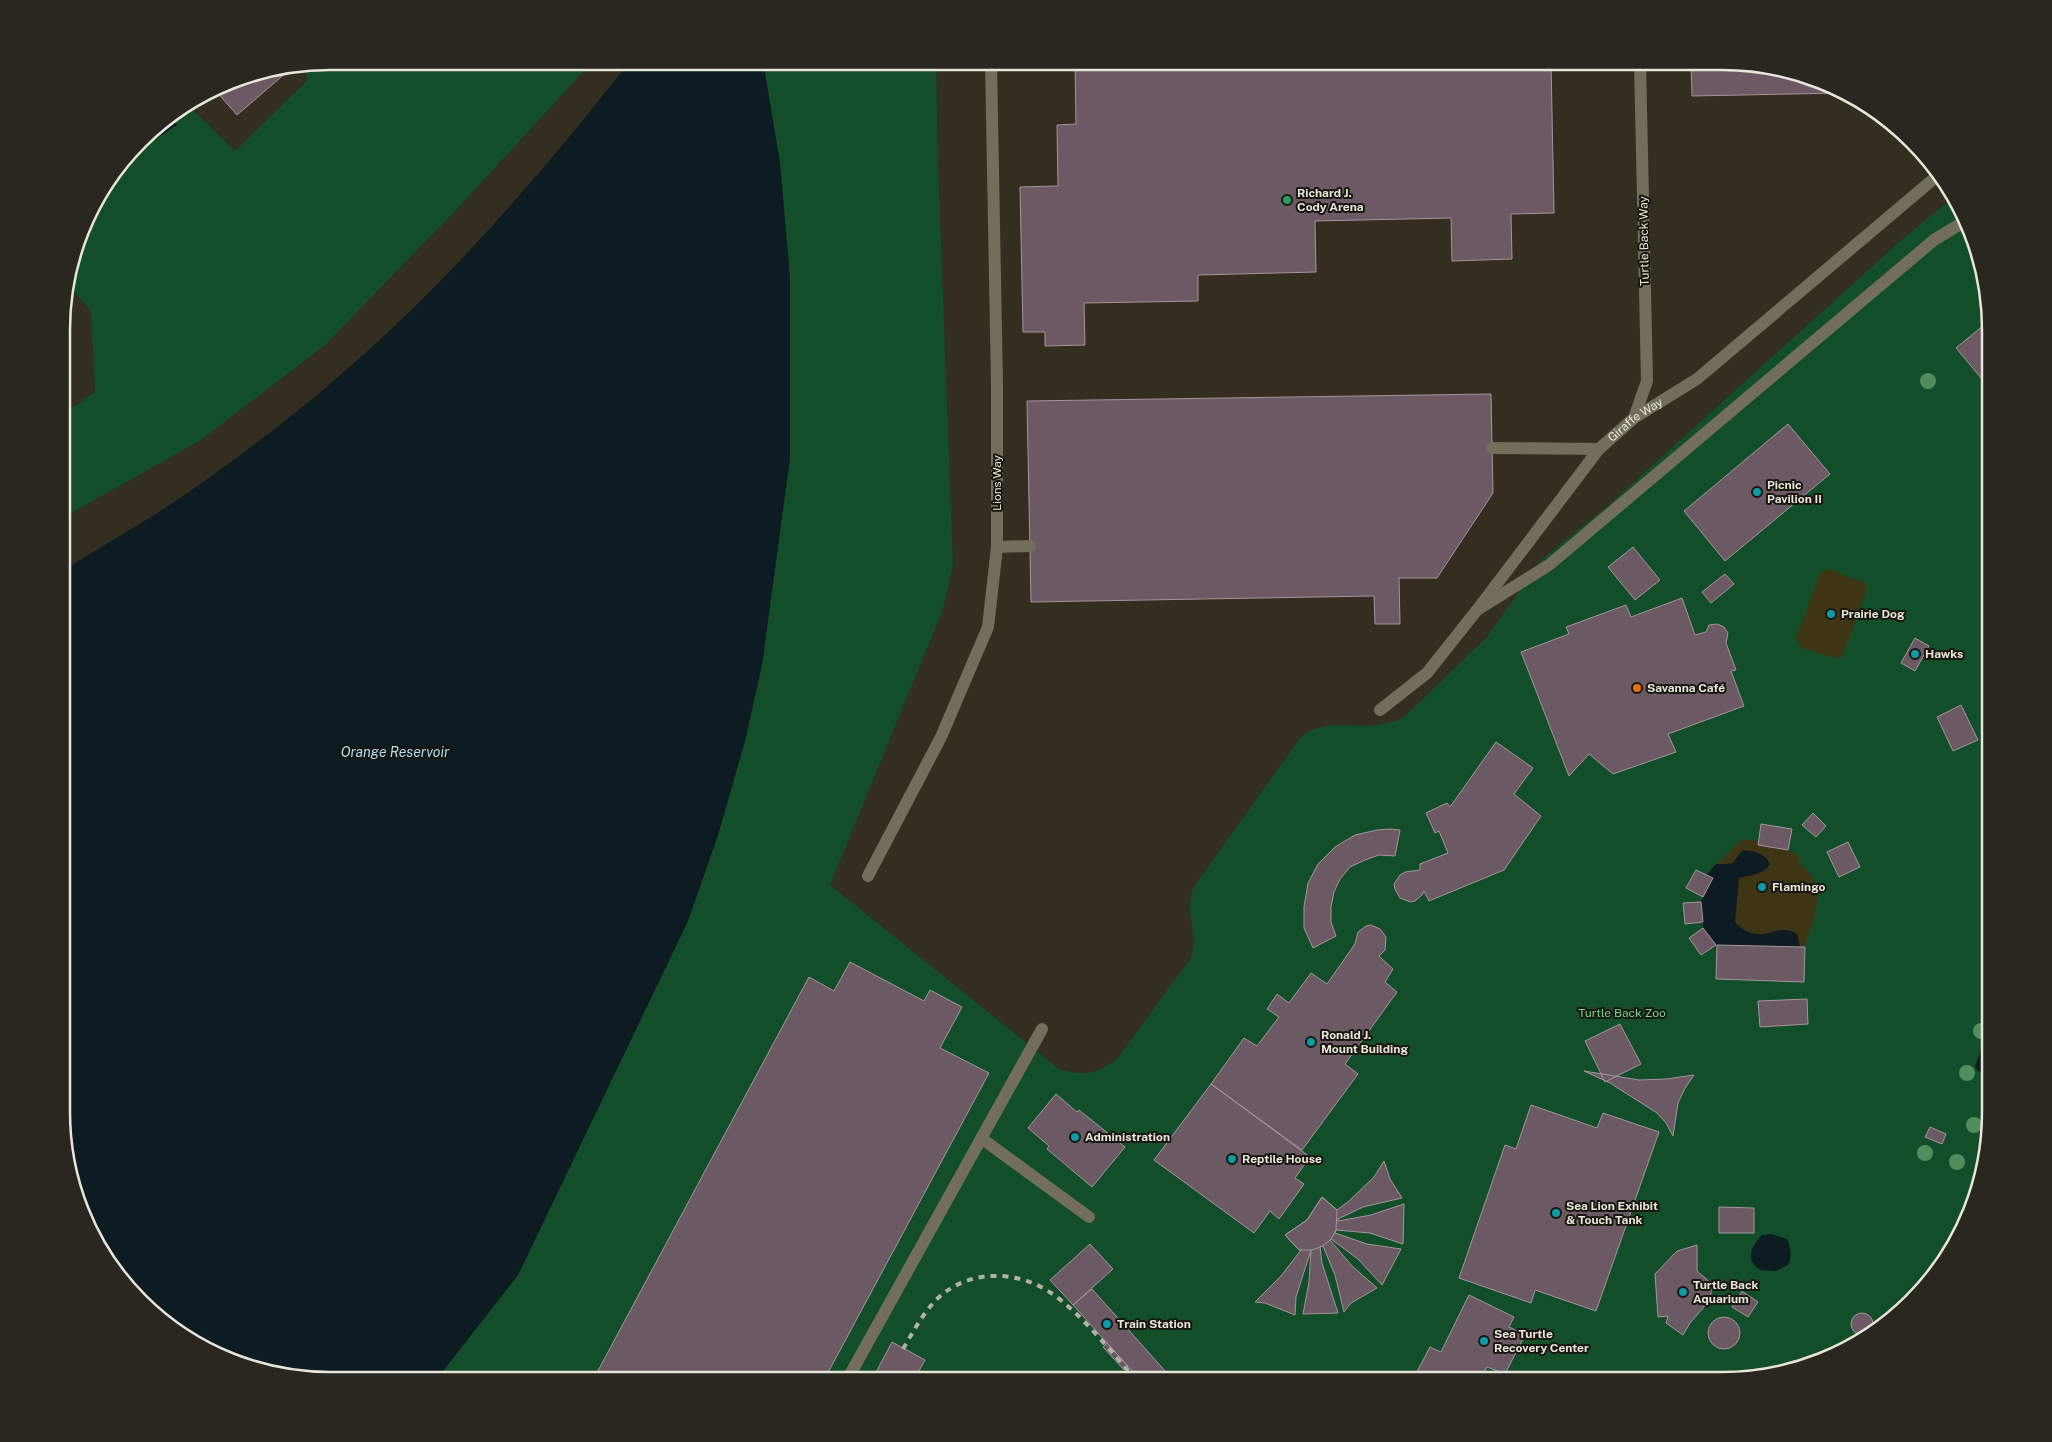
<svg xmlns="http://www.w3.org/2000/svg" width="2052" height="1442" viewBox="0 0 2052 1442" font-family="'Public Sans',sans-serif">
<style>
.green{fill:#114e29}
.sand{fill:#3e3515}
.water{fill:#0d1c22}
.building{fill:#6b5a63;stroke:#a7949e}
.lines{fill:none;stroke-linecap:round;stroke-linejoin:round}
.lane{stroke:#736d5c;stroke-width:12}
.street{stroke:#736d5c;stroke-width:12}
.rail{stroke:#b4b0a5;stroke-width:4;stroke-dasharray:6 6;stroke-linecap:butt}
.tree{fill:#528e5d}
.leisure-dot{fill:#2e9e5b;stroke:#18160f;stroke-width:2}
.culture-dot{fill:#0f9aa8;stroke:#18160f;stroke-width:2}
.food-dot{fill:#e8710a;stroke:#18160f;stroke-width:2}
.labels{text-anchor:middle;stroke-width:4;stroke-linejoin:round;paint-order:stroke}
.poi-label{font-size:12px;font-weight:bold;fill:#e8e5db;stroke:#18160f;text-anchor:start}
.street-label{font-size:12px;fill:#e8e5db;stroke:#18160f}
.park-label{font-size:12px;fill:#6bdc90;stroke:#18160f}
.water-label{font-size:14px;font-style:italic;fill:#acddf3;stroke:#18160f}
.rim{fill:none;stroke:#e8e5db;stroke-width:2.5}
</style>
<rect width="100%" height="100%" fill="#332e1f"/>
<!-- green -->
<path class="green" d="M330,61H593L455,211L325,345L201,440L64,517V413L95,392L91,311L67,283L89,211L153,128L189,106L235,151L307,81L305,66Z
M763,61H936L938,163L953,566L943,609L830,885L1059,1069C1086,1076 1092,1075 1116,1060L1190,959C1197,942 1192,929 1190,912C1189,904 1191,896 1193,888L1300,738C1320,721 1341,726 1365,726C1378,726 1391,722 1403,718L1487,637L1541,560L1604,509L1907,235L1955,196L1981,260L1990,313V1129L1976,1198L1935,1275L1899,1314L1841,1353L1791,1372L1722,1381L436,1380L518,1275L688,921L718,835L745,741L762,665L790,458V278L780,163Z"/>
<!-- sand -->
<path class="sand" d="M1829,569L1865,583L1867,589L1842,657L1834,658L1800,647L1796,638L1820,573Z
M1742,839L1758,841V845L1788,850L1799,856V862C1830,889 1814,914 1805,947L1716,945L1703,928L1701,902L1712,878L1706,875Z"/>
<!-- water -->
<path class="water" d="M630,61H763L780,163L790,278V458L762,665L745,741L718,835L688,921L518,1275L436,1380H313L244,1366L167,1325L97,1246L64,1146V570C94,551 125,533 156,514C204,483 251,448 296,412C423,311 530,189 630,61Z
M173,115L177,125L150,143L126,163L153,128Z
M1743,850C1754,851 1765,853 1770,864C1763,875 1751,875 1739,878L1735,922C1741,930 1755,936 1765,934C1777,931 1784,926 1797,934L1800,947L1717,945L1703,928L1701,902L1712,878L1706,875L1716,864C1738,864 1730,865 1743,850Z
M1990,1034V1077L1988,1078L1975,1068L1984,1039Z
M1771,1234L1787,1239C1791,1248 1792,1256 1788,1265L1776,1271L1760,1270C1744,1260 1752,1245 1762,1235Z"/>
<!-- building -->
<path class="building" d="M1075,62H1551L1554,213L1511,214L1512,259L1452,261L1451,218L1315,221L1316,272L1198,275V301L1084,303L1085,345L1045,346V332H1023L1020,187L1058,186L1057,125L1076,124Z
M1691,62H1739L1808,76L1841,93L1692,96Z
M285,70L287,72L237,115L215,90L228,82Z
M1990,320V383L1987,385L1956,348Z
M1491,394L1493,493L1437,578H1399L1400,624H1375L1374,596L1031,602L1027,401Z
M1788,424L1830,474L1725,561L1684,511Z
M1633,547L1660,580L1635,600L1608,567Z
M1725,574L1734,584L1711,603L1702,592Z
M1682,598L1695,635L1706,632L1709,625L1717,624L1724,627L1728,633L1726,643L1736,670L1731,671L1744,706L1668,734L1676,752L1613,774L1589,754L1569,776L1521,652L1569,634L1566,627L1626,605L1631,617Z
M1915,638L1929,646L1915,671L1901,663Z
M1961,705L1978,740L1953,751L1937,717Z
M1496,742L1533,768L1514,794L1541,816L1504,870L1429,901L1424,891L1422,895L1415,901L1410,902L1400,898L1395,889L1394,884L1400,875L1405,872L1420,870V864L1448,853L1439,831L1435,833L1426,813L1447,803L1450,807Z
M1813,813L1826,826L1816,837L1802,825Z
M1761,824L1792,829L1788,850L1758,845Z
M1390,829L1400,830L1395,856L1379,855L1365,860L1350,867L1340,879L1334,892L1331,907V922L1336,936L1313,948L1304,928V907L1308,883L1318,864L1335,847L1355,835L1377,830Z
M1848,842L1860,867L1839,877L1827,852Z
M1696,870L1713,878L1703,897L1686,888Z
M1701,902L1703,922L1685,924L1683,903Z
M1371,925L1380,929L1386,937L1385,950L1379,956L1393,969L1385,982L1397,992L1345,1064L1358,1074L1302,1150L1211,1084L1244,1038L1257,1046L1279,1017L1267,1009L1277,994L1289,1003L1311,973L1327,984L1355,944L1358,932L1366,926Z
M1703,928L1716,945L1701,955L1689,938Z
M1717,945L1805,947L1804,982L1716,979Z
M850,962L924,1001L930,990L962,1007L940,1048L989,1073L824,1380H593L809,977L834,991Z
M1807,999L1808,1024L1760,1027L1758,1001Z
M1620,1024L1641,1064L1605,1082L1585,1041Z
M1584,1071L1639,1080L1666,1079L1694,1075L1685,1088L1678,1103L1673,1136L1666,1123L1657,1113L1610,1083Z
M1211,1084L1310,1157L1295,1178L1304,1184L1279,1219L1270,1211L1254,1233L1154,1160Z
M1056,1094L1077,1112L1079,1110L1125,1147L1092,1187L1047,1149L1049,1146L1028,1128Z
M1531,1105L1597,1128L1603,1113L1659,1132L1596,1311L1535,1290L1531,1303L1459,1278L1505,1145L1516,1149Z
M1930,1127L1946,1134L1942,1144L1925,1137Z
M1384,1161L1390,1179L1402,1198L1363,1207L1338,1219V1221L1371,1215L1404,1204L1403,1244L1370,1233L1336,1230L1335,1233L1367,1244L1401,1249L1382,1285L1358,1259L1331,1239L1330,1240L1352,1266L1377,1288L1351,1303L1344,1312L1335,1275L1323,1246L1320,1247L1322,1263L1338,1313L1303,1314L1309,1282L1311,1250L1296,1297L1295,1315L1265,1303L1255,1302L1281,1276L1301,1250H1299L1285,1235L1307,1220L1322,1197L1337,1210L1349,1201L1374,1177Z
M1322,1197L1337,1210L1336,1230L1331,1239L1323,1246L1312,1250H1299L1285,1235L1307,1220Z
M1719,1207L1754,1208V1233H1719Z
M1090,1244L1113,1269L1073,1305L1050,1280Z
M1697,1245V1271L1712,1284L1710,1300L1690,1323L1683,1335L1666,1323L1668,1316L1658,1317L1655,1274L1677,1251Z
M1092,1289L1174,1381H1141L1073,1305Z
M1742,1291L1758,1302L1748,1317L1732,1307Z
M1469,1295L1514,1317L1509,1327L1525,1335L1505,1374L1487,1367L1480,1381H1412L1430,1347L1441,1352Z
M1851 1324a11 11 0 1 1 22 0a11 11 0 1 1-22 0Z
M1708 1333a16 16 0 1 1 32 0a16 16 0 1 1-32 0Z
M892,1342L925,1360L914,1380H872Z
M1107,1343L1128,1366L1124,1370L1103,1347Z"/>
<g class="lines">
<!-- lane -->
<path class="lane" d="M1492,448L1599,449
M997,547L1030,546
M1477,610L1549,565L1934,240L1957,226L1966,223
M981,1138L1089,1217
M847,1380L1042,1029"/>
<!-- street -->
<g class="street">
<path d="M1634,418L1647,381L1640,62"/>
<path id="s1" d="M1380,710L1427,673L1477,610L1599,449L1634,418L1697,379L1937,176"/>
<path d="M868,876L941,737L988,627L997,547V385L991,62"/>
</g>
<!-- rail -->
<path class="rail" d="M903,1349C913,1332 922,1315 935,1301C966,1269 1016,1269 1051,1293C1080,1312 1113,1354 1137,1381"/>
</g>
<!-- trees -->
<g class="tree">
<circle cx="1928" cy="381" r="8"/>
<circle cx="1981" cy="1031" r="8"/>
<circle cx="1967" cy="1073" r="8"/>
<circle cx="1974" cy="1125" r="8"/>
<circle cx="1925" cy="1153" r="8"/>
<circle cx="1957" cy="1162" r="8"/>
</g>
<!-- markers -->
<circle class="leisure-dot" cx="1287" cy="200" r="5"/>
<g class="culture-dot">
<circle cx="1757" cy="492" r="5"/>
<circle cx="1831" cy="614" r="5"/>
<circle cx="1915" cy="654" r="5"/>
<circle cx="1762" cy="887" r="5"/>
<circle cx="1311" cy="1042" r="5"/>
<circle cx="1075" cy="1137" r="5"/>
<circle cx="1232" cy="1159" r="5"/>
<circle cx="1556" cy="1213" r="5"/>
<circle cx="1683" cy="1292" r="5"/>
<circle cx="1107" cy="1324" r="5"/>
<circle cx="1484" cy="1341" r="5"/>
</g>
<circle class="food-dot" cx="1637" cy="688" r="5"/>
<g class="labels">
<!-- poi labels -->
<g class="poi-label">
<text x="1297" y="197">Richard J.<tspan x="1297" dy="14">Cody Arena</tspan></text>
<text x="1767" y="489">Picnic<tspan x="1767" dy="14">Pavilion II</tspan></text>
<text x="1841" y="618">Prairie Dog</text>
<text x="1925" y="658">Hawks</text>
<text x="1647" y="692">Savanna Café</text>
<text x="1772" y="891">Flamingo</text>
<text x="1321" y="1039">Ronald J.<tspan x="1321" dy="14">Mount Building</tspan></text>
<text x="1085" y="1141">Administration</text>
<text x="1242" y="1163">Reptile House</text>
<text x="1566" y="1210">Sea Lion Exhibit<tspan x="1566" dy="14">&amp; Touch Tank</tspan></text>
<text x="1693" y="1289">Turtle Back<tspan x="1693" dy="14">Aquarium</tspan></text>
<text x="1117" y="1328">Train Station</text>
<text x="1494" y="1338">Sea Turtle<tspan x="1494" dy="14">Recovery Center</tspan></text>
</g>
<!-- street labels -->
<g class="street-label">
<text transform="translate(1644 241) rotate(-91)" y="4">Turtle Back Way</text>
<text dy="4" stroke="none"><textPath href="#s1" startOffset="389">Giraffe Way</textPath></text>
<text transform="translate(997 483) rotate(-90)" y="4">Lions Way</text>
</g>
<!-- park labels -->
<g class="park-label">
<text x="1622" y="1017">Turtle Back Zoo</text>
</g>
<!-- water labels -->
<g class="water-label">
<text x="395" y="757">Orange Reservoir</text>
</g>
</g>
<!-- crop -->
<path d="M0 0H2052V1442H0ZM330 70H1722A260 260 0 0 1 1982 330V1112A260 260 0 0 1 1722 1372H330A260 260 0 0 1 70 1112V330A260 260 0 0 1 330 70Z" fill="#29271f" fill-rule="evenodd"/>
<path class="rim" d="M330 70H1722A260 260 0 0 1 1982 330V1112A260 260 0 0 1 1722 1372H330A260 260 0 0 1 70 1112V330A260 260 0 0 1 330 70Z"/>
</svg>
